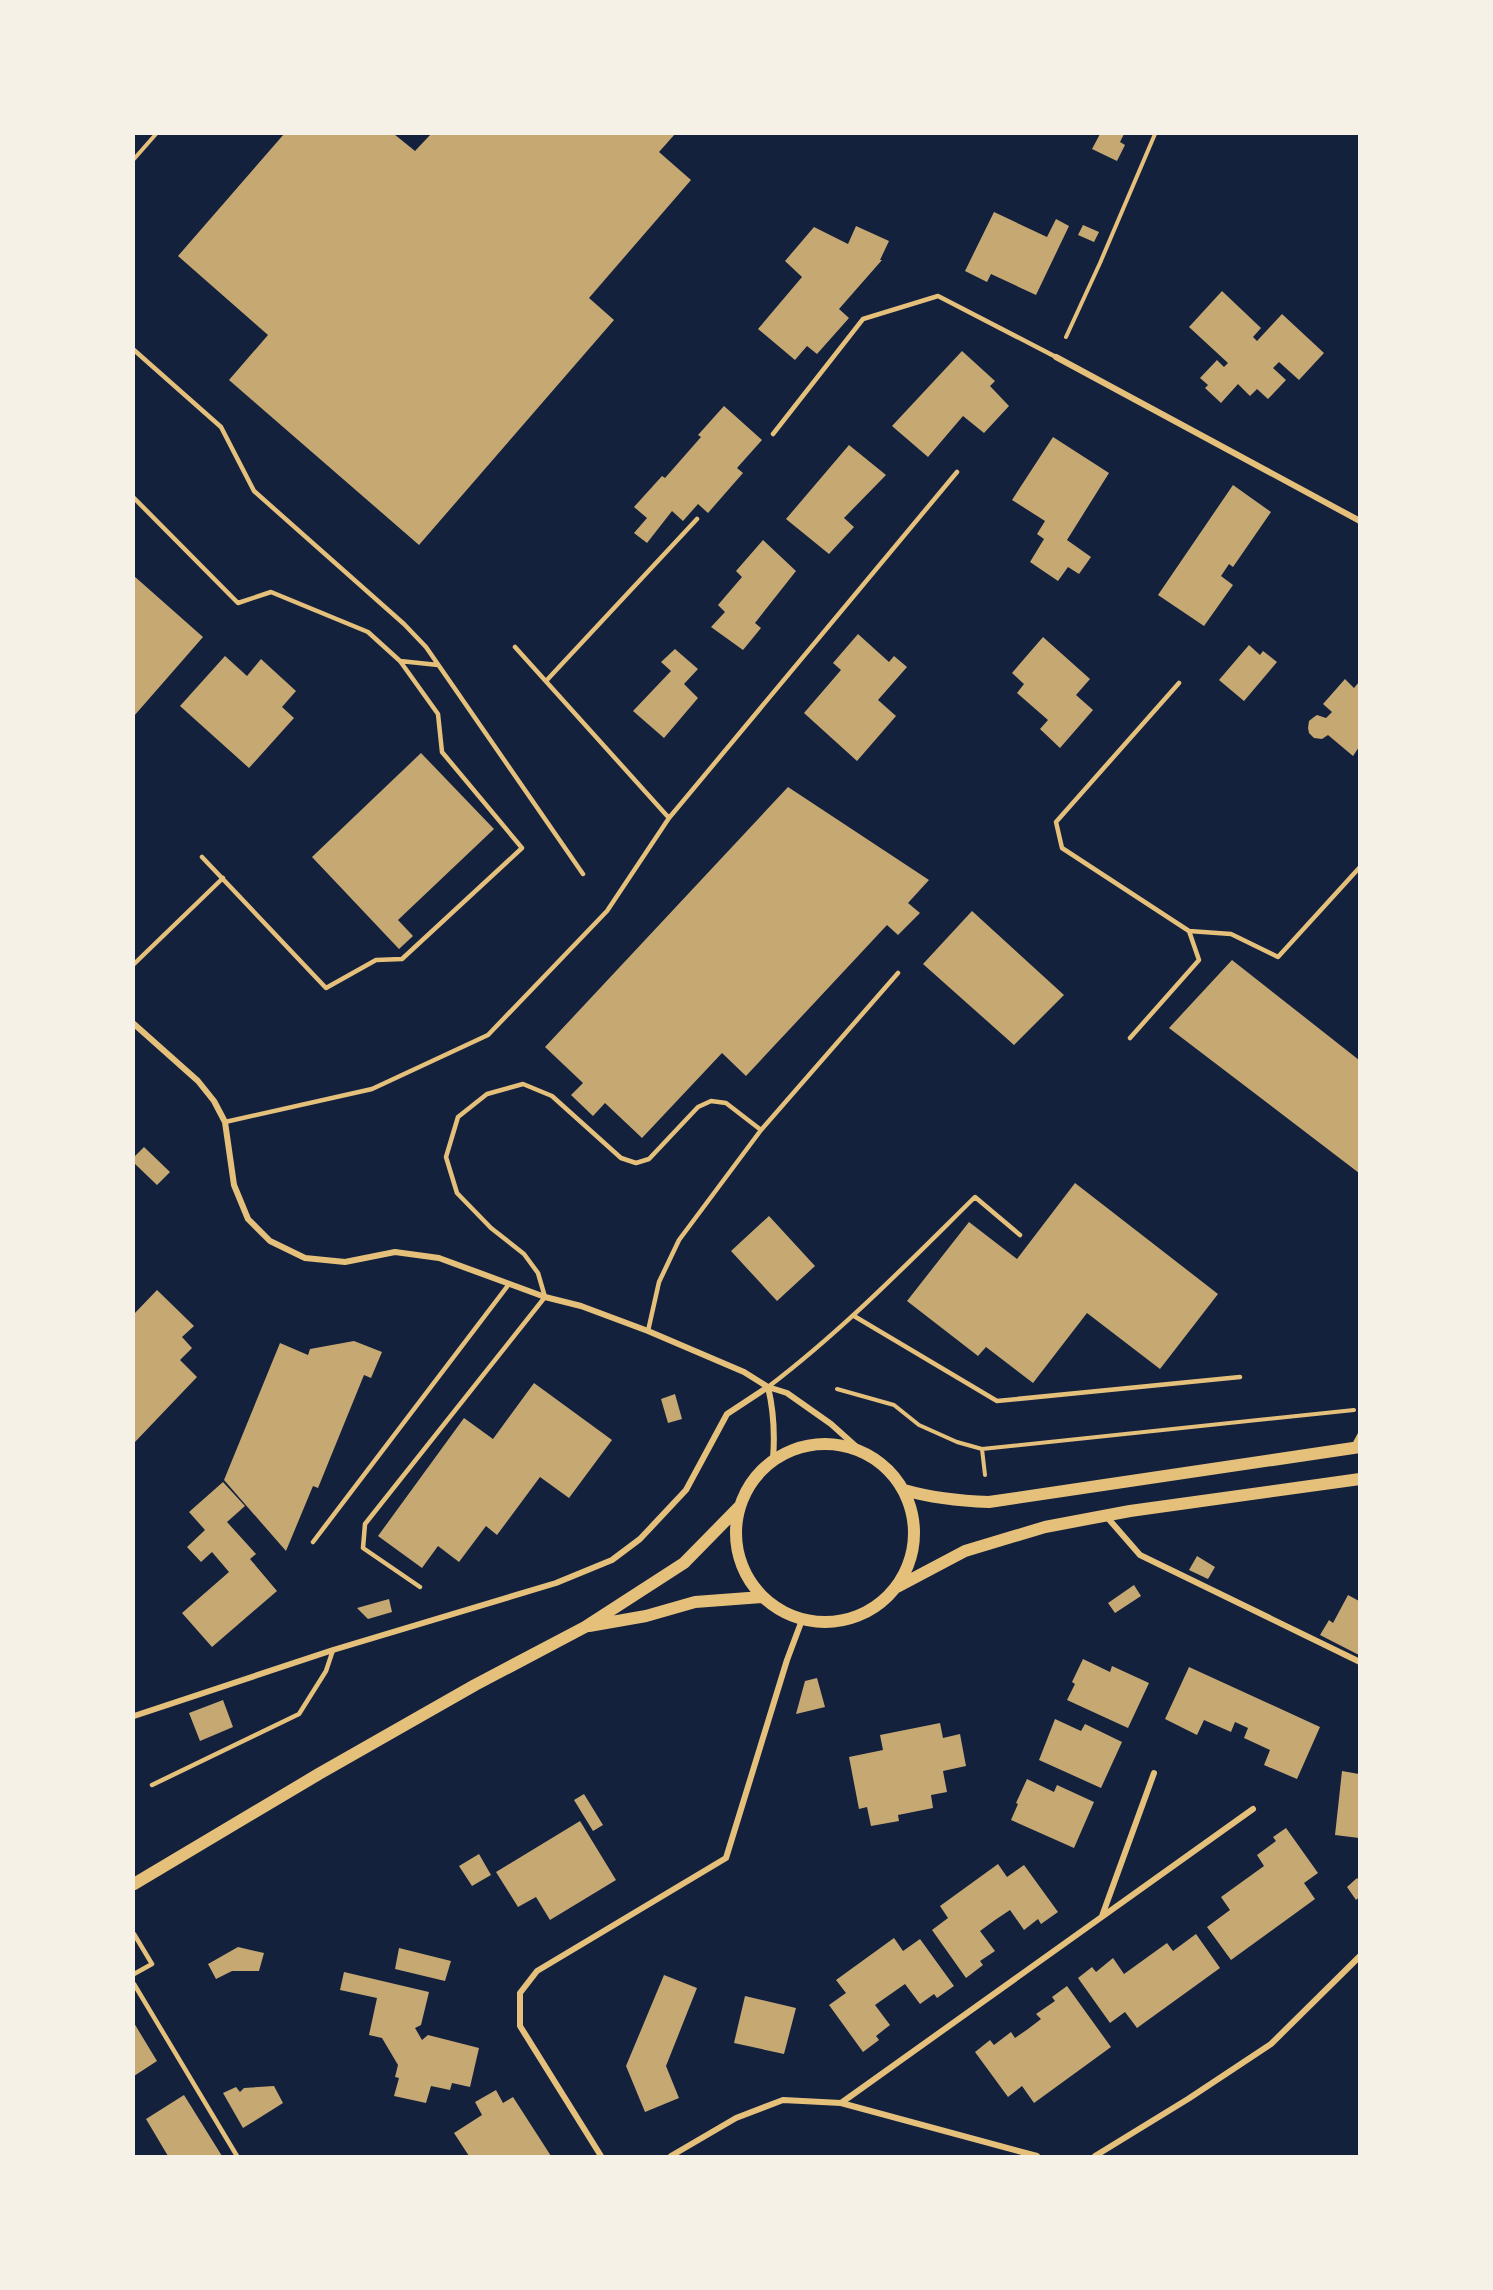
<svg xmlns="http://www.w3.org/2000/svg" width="1493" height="2290" viewBox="0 0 1493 2290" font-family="'DejaVu Sans',sans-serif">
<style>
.building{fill:#c6a872}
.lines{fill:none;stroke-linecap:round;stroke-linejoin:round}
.path{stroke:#e5c07b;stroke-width:4}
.service{stroke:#e5c07b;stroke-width:4.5}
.minor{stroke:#e5c07b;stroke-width:6}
.secondary{stroke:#e5c07b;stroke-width:12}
</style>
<rect width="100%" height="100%" fill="#14213d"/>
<!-- building -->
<path class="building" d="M284,134H394L415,151L431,134H675L659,152L691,180L589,298L614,320L419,545L229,380L268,335L178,256Z
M1100,134H1124L1120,142L1125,145L1117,161L1092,149Z
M994,212L1047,237L1056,219L1069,226L1036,295L991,274L987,282L965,271Z
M1083,225L1099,232L1094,242L1078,235Z
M856,226L889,241L880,260H882L839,309L849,318L817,354L807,346L795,360L758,329L802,277L785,261L814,227L848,244Z
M1222,291L1261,328L1253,337L1257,341L1282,314L1324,353L1299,380L1279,362L1273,368L1286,380L1268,399L1257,389L1250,396L1238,384L1221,403L1205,388L1208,385L1200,378L1217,360L1224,367L1228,363L1189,327Z
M962,351L995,381L990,386L1009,406L984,433L963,416L928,457L892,426Z
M724,406L762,440L737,468L743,473L708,513L698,504L683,521L672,511L647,543L634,533L647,518L634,507L662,476L665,478L701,437L698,435Z
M1053,437L1109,473L1067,540L1091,557L1079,574L1068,567L1058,581L1030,562L1044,539L1037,534L1045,521L1012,500Z
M849,445L886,475L844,518L854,527L829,554L786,519Z
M1233,485L1271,512L1233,567L1229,564L1221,576L1233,585L1204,626L1158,595Z
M763,540L796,571L755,623L761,628L743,650L711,627L725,612L718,605L742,577L736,571Z
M134,576L203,637L134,716Z
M858,634L889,662L894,656L907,667L878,700L896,716L857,761L804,713L841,670L833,663Z
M1043,637L1090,679L1076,695L1093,710L1060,748L1040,729L1048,720L1017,693L1024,684L1012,673Z
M1249,645L1260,655L1263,651L1277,662L1244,701L1219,680Z
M675,649L698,669L684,684L698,698L664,738L633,711L671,671L661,662Z
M225,656L247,676L261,659L296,691L282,707L294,718L249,768L180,706Z
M1345,679L1354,688L1359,682V747L1353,756L1328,735L1322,739L1314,738L1309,733L1308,728L1309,721L1314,717L1317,715L1326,718L1332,712L1323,704Z
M421,753L494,829L398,920L413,936L399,949L312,857Z
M788,787L929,880L908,903L920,913L898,935L887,925L746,1076L722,1053L642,1138L605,1103L593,1116L571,1095L583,1083L545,1047Z
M972,911L1064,995L1014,1045L923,964Z
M1232,960L1359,1060V1173L1169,1028Z
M144,1147L170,1172L157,1185L134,1163V1157Z
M1075,1183L1218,1294L1160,1369L1087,1313L1033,1383L986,1347L978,1356L907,1301L969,1222L1017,1259Z
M769,1216L815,1266L777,1301L731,1251Z
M157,1290L194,1326L182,1337L192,1348L180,1360L197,1377L134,1443V1314Z
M354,1341L382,1352L371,1378L364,1375L318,1488L313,1486L286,1551L224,1480L280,1343L308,1355L310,1349Z
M534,1383L612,1440L569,1498L540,1477L497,1535L486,1526L459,1562L438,1546L422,1568L378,1536L464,1418L493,1439Z
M675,1394L682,1419L668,1423L661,1399Z
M223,1482L245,1506L227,1522L256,1554L250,1559L277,1591L212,1647L182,1613L229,1572L212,1552L201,1562L187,1547L205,1530L189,1512Z
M1197,1556L1215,1567L1208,1579L1189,1570Z
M1134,1585L1141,1596L1115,1613L1108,1603Z
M1348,1595L1359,1601V1655L1320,1635L1329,1620L1333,1623Z
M389,1599L392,1612L368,1619L357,1608Z
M1083,1659L1110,1672L1112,1666L1149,1683L1128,1728L1067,1700L1075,1684L1072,1682Z
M1189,1667L1320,1727L1297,1779L1264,1765L1270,1750L1244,1738L1248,1728L1235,1722L1231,1732L1204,1720L1197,1735L1165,1719Z
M817,1678L825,1707L796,1714L805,1681Z
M223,1700L233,1727L200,1741L189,1713Z
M1055,1719L1081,1731L1085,1724L1122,1742L1101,1788L1039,1760Z
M940,1723L943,1738L960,1734L966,1766L943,1771L947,1792L931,1795L933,1808L898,1815L899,1821L871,1826L867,1807L859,1809L849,1757L883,1750L880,1735Z
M1342,1771L1359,1774V1838L1335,1835Z
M1027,1779L1054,1792L1057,1785L1094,1802L1074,1848L1011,1820L1018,1804L1016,1803Z
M584,1794L603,1825L593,1831L574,1800Z
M580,1821L616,1880L550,1920L536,1897L518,1907L496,1872Z
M1286,1828L1318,1873L1304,1883L1315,1899L1231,1960L1207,1927L1230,1910L1221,1897L1264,1866L1257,1855L1276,1841L1273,1837Z
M479,1854L491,1875L472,1886L459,1866Z
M998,1864L1007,1877L1024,1865L1058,1912L1041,1924L1038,1919L1024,1930L1010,1910L995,1920L980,1931L995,1951L980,1961L983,1965L966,1978L932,1930L948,1918L940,1906Z
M1357,1878L1359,1880V1897L1356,1900L1347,1887Z
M1196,1934L1220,1968L1137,2028L1125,2012L1110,2023L1078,1978L1092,1967L1096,1972L1113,1958L1124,1974L1167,1943L1173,1951Z
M894,1938L903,1951L920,1939L954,1986L937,1998L934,1994L920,2004L905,1984L875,2005L890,2025L876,2036L879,2040L863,2052L829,2005L846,1993L836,1980Z
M238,1947L264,1953L259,1971H232L216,1979L208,1964Z
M399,1948L451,1961L445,1981L395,1969Z
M344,1972L429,1992L421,2025L415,2028L422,2040L428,2035L479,2048L470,2087L452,2083L450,2090L431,2086L426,2103L394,2096L399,2078L395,2077L398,2065L382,2038L369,2035L377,1998L340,1990Z
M664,1975L697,1988L666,2066L679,2098L645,2112L626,2066Z
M1067,1986L1111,2047L1034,2103L1022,2086L1008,2097L975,2052L990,2040L994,2045L1011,2032L1015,2038L1028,2029L1041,2019L1036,2014L1055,2001L1052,1997Z
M745,1996L796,2008L784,2054L734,2043Z
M134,2023L157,2061L134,2076Z
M274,2086L283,2103L243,2128L223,2093L236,2087L240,2092L244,2088Z
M496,2090L503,2103L513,2097L551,2156H469L454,2133L482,2115L475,2102Z
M184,2095L222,2156H168L146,2119Z"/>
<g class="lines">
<!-- path -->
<path class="path" d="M134,159L156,134
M1066,337L1100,263L1155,134
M837,1389L894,1405L919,1425L957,1442L982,1449L1354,1410
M982,1449L985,1475"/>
<!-- service -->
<path class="service" d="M134,350L221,427L254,491L404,624L426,647L583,874
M773,434L863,319L938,296L1056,357
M134,498L238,603L271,592L368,632L400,661L438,714L442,752L522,848L402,959L376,960L326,988L202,857
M515,647L669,818
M400,661L438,665
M546,681L697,519
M1189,931L1231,934L1278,957L1360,867
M134,964L223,878
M1130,1038L1199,960L1189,931L1062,848L1056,822L1179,683
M225,1122L372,1089L488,1035L607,911L669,818L957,472
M854,1316L997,1401L1240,1377
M648,1331L659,1282L679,1240L761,1130L898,973
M768,1387C843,1330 908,1263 975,1197L1020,1235
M1354,1445L1360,1434
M313,1542L509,1284
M420,1587L363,1548L365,1524L545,1297L538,1273L524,1254L491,1228L457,1193L446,1157L458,1117L487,1094L523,1084L552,1096L621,1158L636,1163L649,1159L698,1107L711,1101L726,1103L761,1130
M152,1785L299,1714L326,1671L333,1650
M134,1934L152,1964L134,1974
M134,1984L237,2156"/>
<!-- minor -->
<path class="minor" d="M1056,357L1360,521
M134,1024L198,1081L214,1101L225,1122L234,1185L248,1219L270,1241L305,1258L345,1262L395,1252L439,1258L545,1297L581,1306L648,1331L744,1372L768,1387L787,1393L831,1424L860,1450
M768,1387C774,1412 775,1434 773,1459
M1106,1516L1140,1555L1360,1662
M134,1716L333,1650L556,1583L612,1560L640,1539L686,1490L727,1414L768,1387
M1102,1916L1154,1773
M841,2103L1253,1809
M601,2156L520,2026V1993L537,1971L726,1858L787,1660L802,1620
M671,2156L736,2118L783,2100L841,2103L1037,2156
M1095,2156L1188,2099L1271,2044L1360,1956"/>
<!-- secondary -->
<path class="secondary" d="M736 1533a89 89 0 1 1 178 0a89 89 0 1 1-178 0Z
M904,1490C932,1498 959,1501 989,1502L1360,1447
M897,1587L965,1551L1045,1527L1130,1511L1360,1479
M589,1626L646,1616L695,1602L762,1597
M134,1884L317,1775L475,1685L585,1627L684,1563L739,1507"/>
</g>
<!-- border -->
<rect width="1493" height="2290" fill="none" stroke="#f6f1e7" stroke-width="270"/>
</svg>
